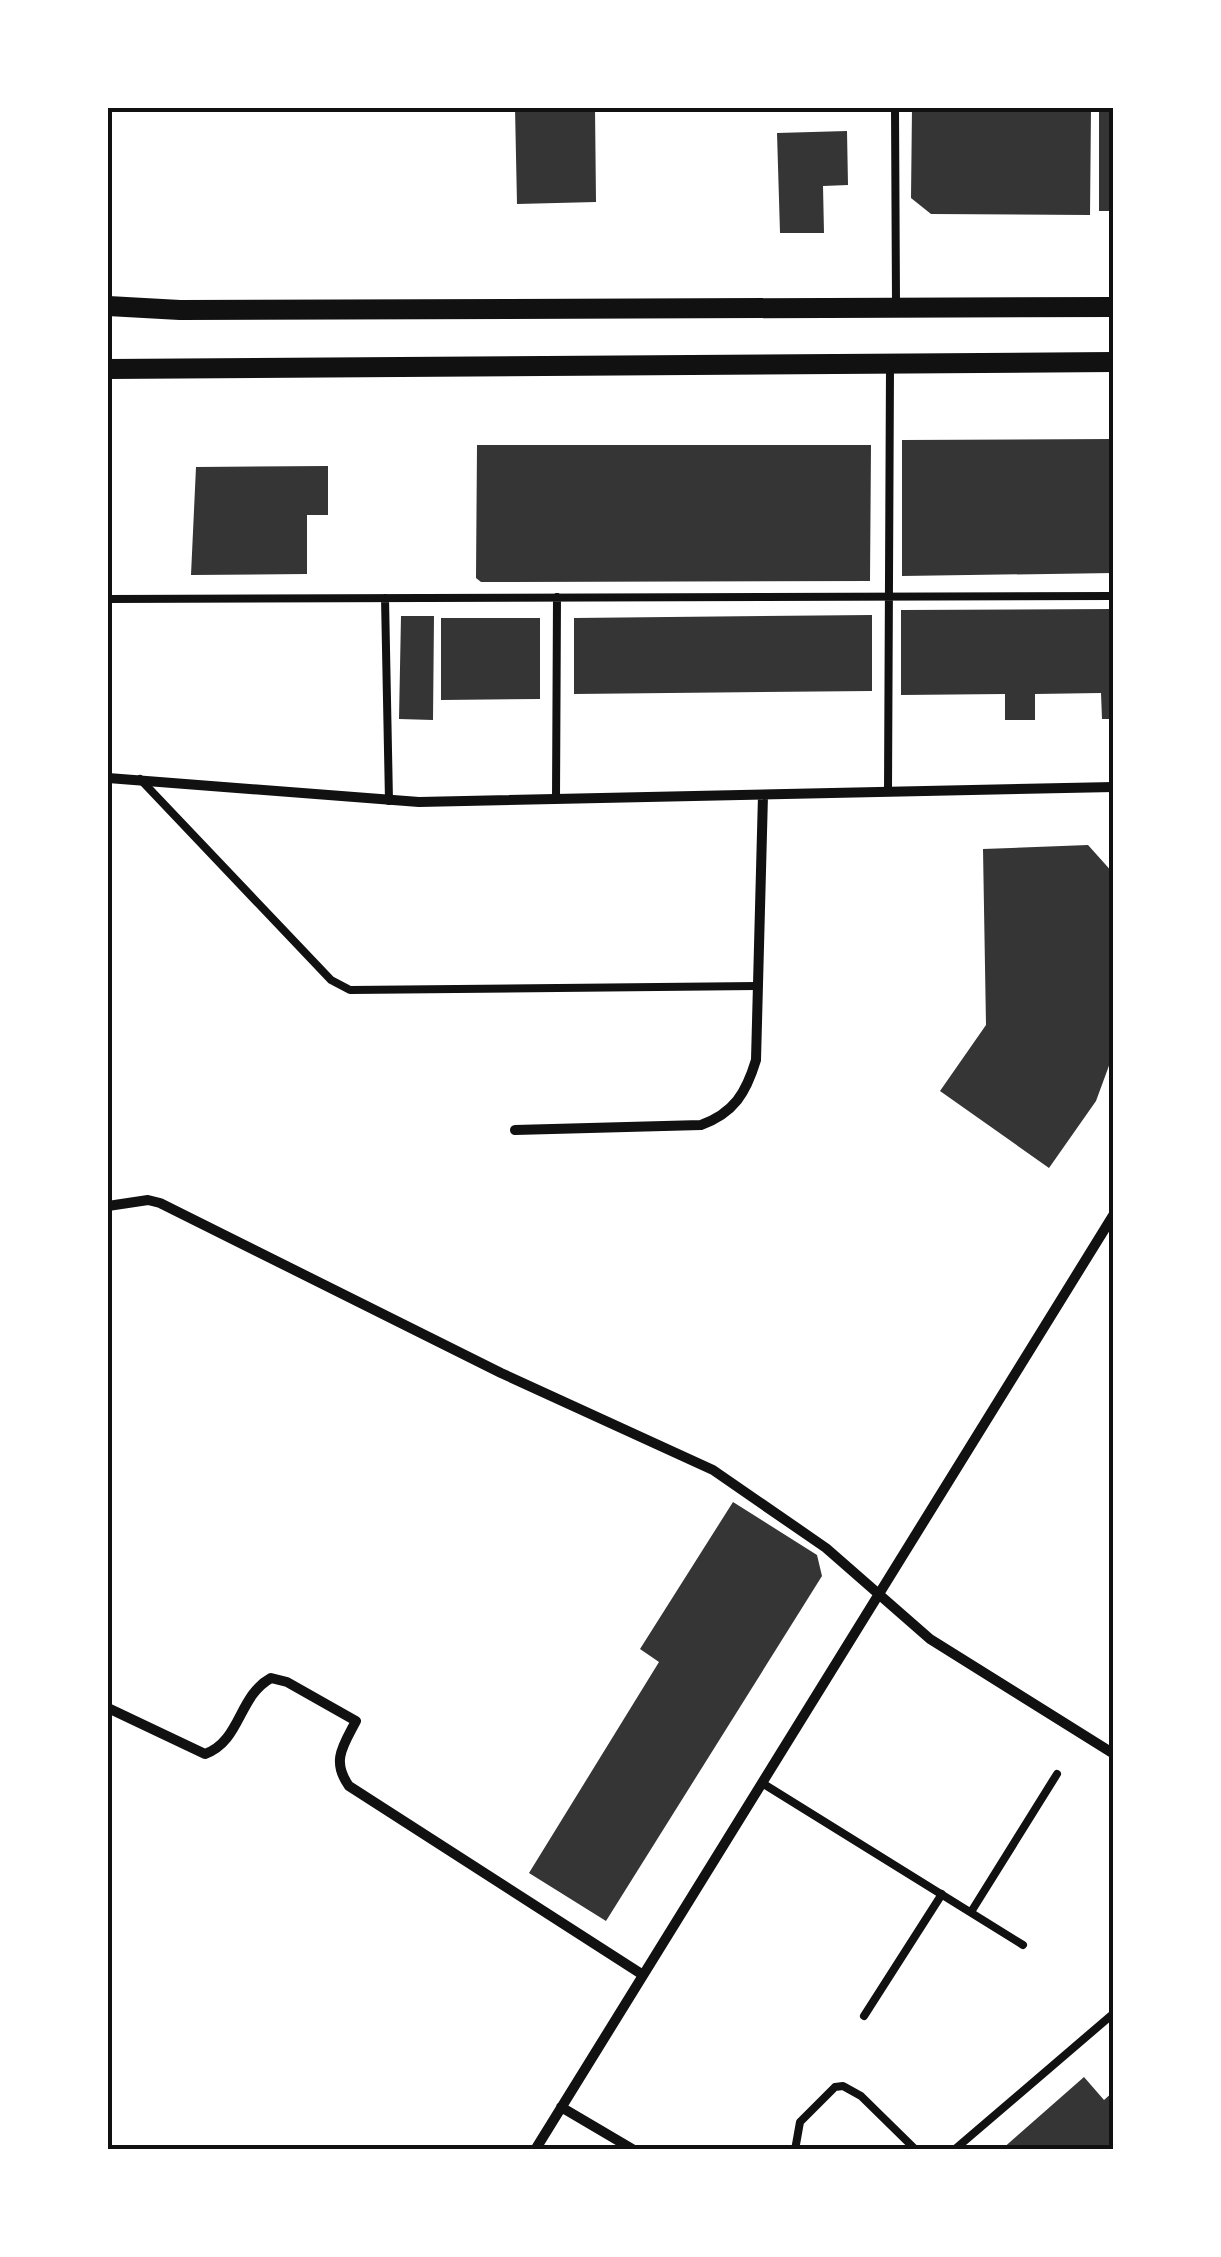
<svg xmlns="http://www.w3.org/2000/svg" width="1221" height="2257" viewBox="0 0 1221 2257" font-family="'Fira Sans',sans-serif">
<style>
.building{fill:#353535}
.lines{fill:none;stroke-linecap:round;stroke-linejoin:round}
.service{stroke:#111;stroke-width:8}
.minor{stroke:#111;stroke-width:10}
.secondary{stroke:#111;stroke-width:20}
.neatline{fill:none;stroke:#111;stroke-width:4}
</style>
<rect width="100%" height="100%" fill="#fff"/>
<!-- building -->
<path class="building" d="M515,108H595L596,202L517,204Z
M912,108H1091L1090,215L931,214L911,198Z
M1099,108H1114V211H1099Z
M847,131L848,185L823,186L824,233H780L777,133Z
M1114,439V573L902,576V440Z
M477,445H871L870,581L481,582L476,578Z
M328,466V515H307V574L191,575L196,467Z
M1114,609V719H1102L1101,693L1035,694V720H1005V694L901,695V610Z
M872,615V691L574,694V618Z
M401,616H434L433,720L399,719Z
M441,618H540V699L441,700Z
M1088,845L1114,874V1052L1096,1101L1049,1168L940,1091L986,1025L983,849Z
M733,1502L817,1555L822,1576L606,1921L529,1873L659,1662L640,1649Z
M1084,2077L1104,2100L1114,2091V2150H1001Z"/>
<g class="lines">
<!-- service -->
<path class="service" d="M895,108L896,303
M385,598L389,801
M108,599L1114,596
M140,779L331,980L350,990L757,986
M888,792L890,367
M556,799L557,597
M762,1783L1023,1945
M971,1912L1057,1774
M864,2016L942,1894
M795,2150L800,2122L835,2087L843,2086L861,2096L916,2150
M954,2150L1114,2013"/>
<!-- minor -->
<path class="minor" d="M108,778L419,802L1114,787
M515,1130L701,1125C734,1113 746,1093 756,1060L763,795
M108,1206L148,1200L160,1203L501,1373L713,1470L826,1548L930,1639L1114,1754
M108,1708L205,1754C241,1741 238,1696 271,1678L287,1682L356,1721C343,1746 331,1761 349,1786L643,1975
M561,2107L634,2150
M535,2150L1114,1214"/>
<!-- secondary -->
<path class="secondary" d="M108,306L180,310L1114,307
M108,369L1114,362"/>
</g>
<!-- border -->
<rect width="1221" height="2257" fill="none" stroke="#ffffff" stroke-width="220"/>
<rect x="110" y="110" width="1001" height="2037" class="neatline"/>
</svg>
